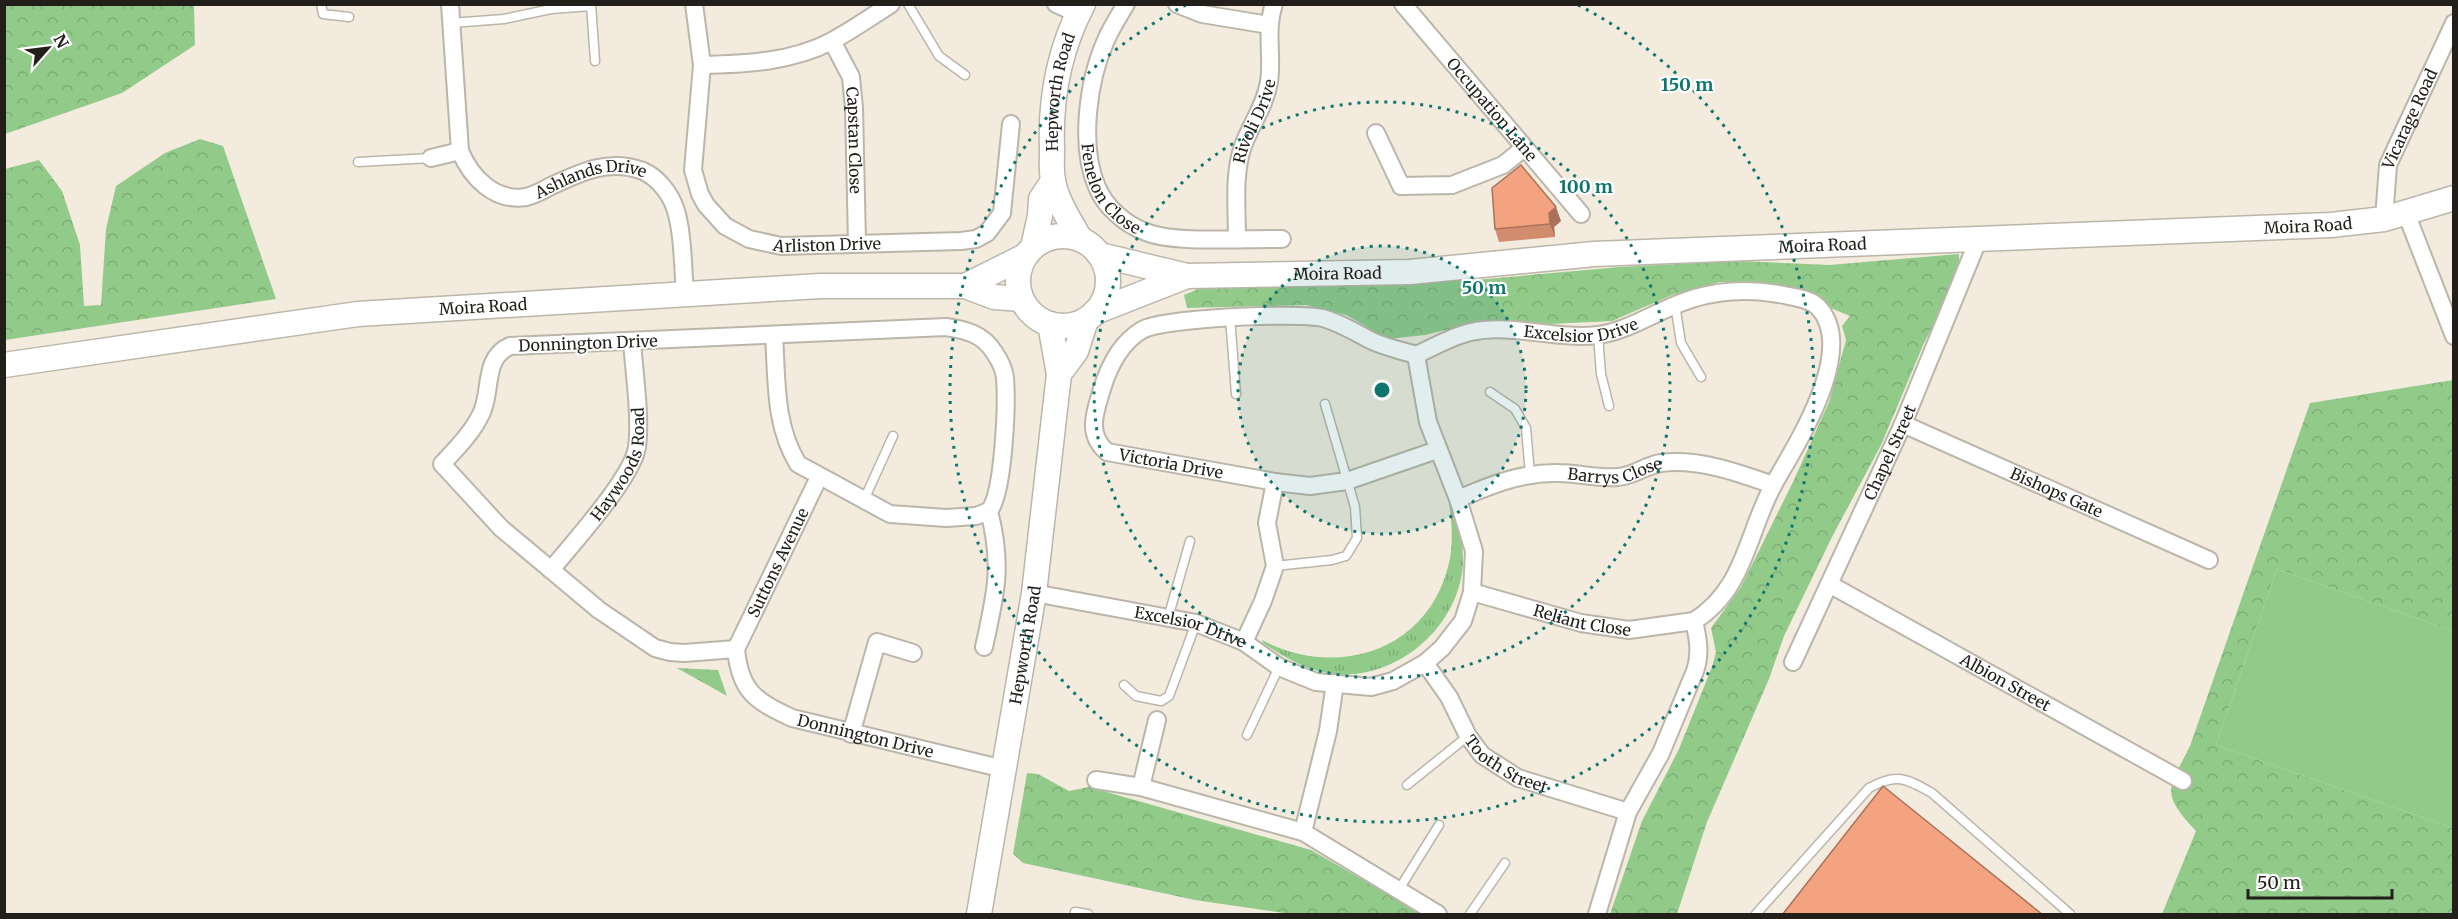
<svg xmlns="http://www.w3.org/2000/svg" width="2458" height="919" viewBox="0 0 2458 919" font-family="Merriweather,serif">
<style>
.grass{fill:url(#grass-tufts)}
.forest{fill:url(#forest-crowns)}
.garden{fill:#92ca8a}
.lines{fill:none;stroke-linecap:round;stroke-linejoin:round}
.lane-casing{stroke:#bcb5a9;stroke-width:11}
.street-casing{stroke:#bcb5a9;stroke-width:20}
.secondary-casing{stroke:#bcb5a9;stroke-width:27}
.lane{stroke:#fff;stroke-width:8}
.street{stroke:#fff;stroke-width:16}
.secondary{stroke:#fff;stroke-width:24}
.wall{fill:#d18c6e}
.shaded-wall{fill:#aa725a}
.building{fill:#f3a380;stroke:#aa725a;stroke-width:1.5}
.ring{fill:none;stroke:#0f766e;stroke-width:3;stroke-dasharray:3 6}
.labels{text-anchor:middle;stroke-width:4.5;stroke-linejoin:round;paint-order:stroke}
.street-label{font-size:16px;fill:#221f1a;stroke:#fff}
.centre{fill:#0f766e;stroke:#fff;stroke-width:3}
.ring-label{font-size:18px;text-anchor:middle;font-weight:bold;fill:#0f766e;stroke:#fff;stroke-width:4.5;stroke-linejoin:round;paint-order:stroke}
</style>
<defs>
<pattern id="grass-tufts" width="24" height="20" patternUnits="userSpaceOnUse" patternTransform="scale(1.5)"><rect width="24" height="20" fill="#92ca8a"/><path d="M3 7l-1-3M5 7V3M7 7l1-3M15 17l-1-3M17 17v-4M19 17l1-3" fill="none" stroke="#7ead76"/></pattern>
<pattern id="forest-crowns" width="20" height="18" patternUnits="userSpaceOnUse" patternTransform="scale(1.5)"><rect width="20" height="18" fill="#92ca8a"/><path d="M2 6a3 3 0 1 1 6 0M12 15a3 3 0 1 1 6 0" fill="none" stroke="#7ead76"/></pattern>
</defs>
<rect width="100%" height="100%" fill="#f3ebde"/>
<!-- grass -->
<path class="grass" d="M1447,489C1455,513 1464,539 1463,565C1458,628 1397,680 1334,674C1309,672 1284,657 1263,643L1262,640C1336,679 1426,652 1448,567C1455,541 1451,515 1447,489Z"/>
<!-- forest -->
<path class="forest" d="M4,5H194L195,45L122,93L5,134Z
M200,139L223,146L276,299L5,340V169L39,160L62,191L80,245L84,306L101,305L106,229L116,186L165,153Z
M1959,254V276L1924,343L1881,445L1832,537L1784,636L1769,679L1707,822L1677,914H1610L1642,821L1679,749L1712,667L1716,652L1711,628L1741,587L1793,482L1829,402L1846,340L1842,326L1850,316L1783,288L1720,282L1672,295L1612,321L1550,324L1486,320L1425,335L1388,339L1346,315L1306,305L1187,308L1184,295L1210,284L1344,280H1475L1620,267L1737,261L1829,265Z
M2453,380V631L2277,569L2216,745L2453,828V914H2162L2196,831C2160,792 2168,790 2190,746L2310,403Z
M677,668L718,670L727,696Z
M1027,773L1038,774L1069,791L1089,787L1311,850L1423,914H1291L1195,900L1023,863L1013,854Z"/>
<!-- garden -->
<path class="garden" d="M2277,569L2453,631V828L2216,745Z"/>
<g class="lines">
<!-- lane casing -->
<g class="lane-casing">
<path id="lane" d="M321,4L323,14L349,17
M591,4L595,61
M908,4L939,56L965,75
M451,23L504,19L551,9L591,6
M358,162L431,158
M1675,304L1681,343L1701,377
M1230,318L1236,394
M1598,335L1601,374L1609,406
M1490,392L1515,409L1526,428L1530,474
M864,500L893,436
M1275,566L1332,560L1346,556L1357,538L1355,507L1325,404
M1168,618L1190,541
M1124,685L1136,696L1161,701L1169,696L1196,623
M1247,735L1279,667
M1407,785L1468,736
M1398,891L1439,825
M1075,912L1088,914
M1470,914L1505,863
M1756,914L1869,788C1896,773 1906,778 1932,793L2070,914"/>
</g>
<!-- street casing -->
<g class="street-casing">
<g id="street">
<path id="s1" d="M450,4L460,151C471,177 494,202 526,197C534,195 544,190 551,186C581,172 610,158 643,171C657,177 670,193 675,208C683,230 683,270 685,294"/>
<path id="s2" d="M694,4L702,65L693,170L700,194L706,205L725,226L749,239L781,246L961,241L976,239L987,233L1002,213L1011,124"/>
<path d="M1056,4L1078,14"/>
<path id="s3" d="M1126,4C1119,16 1111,28 1106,40C1088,80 1079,146 1097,187C1105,207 1126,225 1146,232C1174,244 1248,238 1282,239"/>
<path d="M1177,4L1202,14L1269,25"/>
<path id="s4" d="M1403,4L1581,214"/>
<path id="s5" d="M832,41L851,77L854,108L857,243"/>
<path d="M702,65C746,64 792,62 832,41C852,30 871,17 891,4"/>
<path d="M1376,133L1401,186L1452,185L1503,165L1524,148"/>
<path d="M431,158L460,151"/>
<path d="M2406,213L2454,336"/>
<path id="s6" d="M2384,219L2388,165L2454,23"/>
<path id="s7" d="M1237,238C1237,209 1233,174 1243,146C1251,124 1265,106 1269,82C1273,56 1265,30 1274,4"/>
<path d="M774,335C777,380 774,425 798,464L890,514L946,518L976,516L989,511"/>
<path id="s8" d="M1416,355C1400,350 1383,347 1368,339C1353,331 1340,323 1323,318C1298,312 1162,318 1142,330C1120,343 1109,366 1102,389C1095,412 1086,434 1107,452L1275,482L1310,486L1347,481L1437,450"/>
<path id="s9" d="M1903,424L2209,560"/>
<path id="s10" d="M1458,499C1491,485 1522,472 1559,473C1578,473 1598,479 1618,477C1634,476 1646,465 1661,463C1698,458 1739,473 1773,485"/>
<path id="s11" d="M551,570C572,544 633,477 637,447C641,417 634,372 632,341"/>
<path id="s12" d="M1829,584L2183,781"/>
<path id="s13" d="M1472,592L1581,623L1629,630L1694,621"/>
<path id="s14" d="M1034,593L1196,623L1244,642L1279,667L1316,682L1371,687L1393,681L1425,663L1442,648L1463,621L1472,592L1474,551L1458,499L1428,422L1416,355C1434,347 1452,336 1471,332C1512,323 1556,340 1598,335C1630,331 1662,307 1695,298C1725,289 1754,289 1784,295C1795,297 1810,299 1818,307C1858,349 1797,443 1775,482C1747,531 1746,589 1694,621C1698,638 1701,654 1695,671L1661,753L1628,812L1597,914"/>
<path d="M1244,642L1263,601L1275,566L1267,523L1275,482"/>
<path id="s15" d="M984,647C996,593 1003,565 989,511C1004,493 1007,403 1005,378C1004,369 999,359 994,352C983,334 966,330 946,327L510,346C483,358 492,389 482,412C473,432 457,448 442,464L501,528L599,610L655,648L670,652L684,653L736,649C740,692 756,701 792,718L1004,769"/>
<path id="s16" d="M736,649L819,477"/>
<path id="s17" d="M1793,662L1903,424L1979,238"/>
<path id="s18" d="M1425,663L1449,697L1468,736L1482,755L1518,778L1628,812"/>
<path d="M851,734L877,642L913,653"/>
<path d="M1096,780L1141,787L1303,832L1438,914"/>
<path d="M1141,787L1157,720"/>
<path d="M1303,832L1328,731L1335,683"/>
</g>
</g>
<!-- secondary casing -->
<g class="secondary-casing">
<g id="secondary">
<circle cx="1063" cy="281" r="45"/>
<path id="s19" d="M1080,239C1070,221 1056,200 1053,180C1051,170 1052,158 1052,148C1050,97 1059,50 1083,4"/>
<path d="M1033,247L1040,216L1041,199L1053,181"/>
<path id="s20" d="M1100,255L1187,276L1410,272L1594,254L2331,225L2384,219L2454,198"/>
<path d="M965,286L1025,256"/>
<path d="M1095,312L1187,276"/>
<path id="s21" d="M4,365L358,314L820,286H965L994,297L1021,299"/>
<path d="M1059,374L1076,351L1086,320"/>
<path id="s22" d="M979,914L1034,593L1059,374L1050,324"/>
</g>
</g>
<!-- lane -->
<use href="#lane" class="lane"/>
<!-- street -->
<use href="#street" class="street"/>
<!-- secondary -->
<use href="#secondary" class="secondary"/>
</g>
<!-- wall -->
<path class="wall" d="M1561,221L1554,227L1555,237L1499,242L1495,229Z"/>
<!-- shaded-wall -->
<path class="shaded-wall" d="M1556,207L1561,221L1554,227L1555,237L1550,224L1549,213Z"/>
<!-- building -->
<path class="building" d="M1521,165L1556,207L1549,213L1550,224L1495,229L1492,188Z
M1883,786L2043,915H1782Z"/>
<!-- distance rings -->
<circle cx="1382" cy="390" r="144" fill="#0f766e" fill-opacity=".12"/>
<g class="ring">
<circle cx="1382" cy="390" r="144"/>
<circle cx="1382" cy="390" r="288"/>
<path d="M1578 5A432 432 0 1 1 1186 5"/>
</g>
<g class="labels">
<!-- street labels -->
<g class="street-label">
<text dy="6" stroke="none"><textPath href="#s19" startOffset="154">Hepworth Road</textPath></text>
<text dy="6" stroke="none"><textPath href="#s4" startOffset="138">Occupation Lane</textPath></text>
<text dy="6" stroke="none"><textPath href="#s6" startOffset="105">Vicarage Road</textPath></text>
<text dy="6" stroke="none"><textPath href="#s7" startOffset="120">Rivoli Drive</textPath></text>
<text dy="6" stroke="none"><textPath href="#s5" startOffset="104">Capstan Close</textPath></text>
<text dy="6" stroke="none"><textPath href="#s3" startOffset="200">Fenelon Close</textPath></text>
<text dy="6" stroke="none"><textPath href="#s1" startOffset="303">Ashlands Drive</textPath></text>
<text dy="6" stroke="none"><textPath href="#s20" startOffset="1212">Moira Road</textPath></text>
<text dy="6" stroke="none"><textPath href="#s2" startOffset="339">Arliston Drive</textPath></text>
<text dy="6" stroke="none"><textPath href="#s20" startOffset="726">Moira Road</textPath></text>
<text dy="6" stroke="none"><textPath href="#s20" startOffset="240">Moira Road</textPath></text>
<text dy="6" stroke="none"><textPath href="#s21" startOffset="483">Moira Road</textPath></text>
<text dy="6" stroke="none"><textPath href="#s14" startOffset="918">Excelsior Drive</textPath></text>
<text transform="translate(588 343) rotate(-2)" y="6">Donnington Drive</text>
<text dy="6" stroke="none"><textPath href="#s17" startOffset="231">Chapel Street</textPath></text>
<text dy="6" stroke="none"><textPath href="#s11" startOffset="129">Haywoods Road</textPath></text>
<text dy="6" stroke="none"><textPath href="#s8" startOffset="489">Victoria Drive</textPath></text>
<text dy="6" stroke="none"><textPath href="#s10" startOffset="162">Barrys Close</textPath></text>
<text dy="6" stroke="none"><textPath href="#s9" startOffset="168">Bishops Gate</textPath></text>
<text dy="6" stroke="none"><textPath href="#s16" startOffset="96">Suttons Avenue</textPath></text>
<text dy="6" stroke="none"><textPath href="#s13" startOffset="114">Reliant Close</textPath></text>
<text dy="6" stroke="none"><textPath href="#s14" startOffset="160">Excelsior Drive</textPath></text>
<text dy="6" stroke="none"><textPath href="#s22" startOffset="273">Hepworth Road</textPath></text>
<text dy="6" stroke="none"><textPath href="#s12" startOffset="202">Albion Street</textPath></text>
<text dy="6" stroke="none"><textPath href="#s15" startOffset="1470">Donnington Drive</textPath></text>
<text dy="6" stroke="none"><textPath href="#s18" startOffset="134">Tooth Street</textPath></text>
</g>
</g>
<circle cx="1382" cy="390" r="9" class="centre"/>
<g class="ring-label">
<text x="1687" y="91">150 m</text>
<text x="1586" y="193">100 m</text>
<text x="1484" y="294">50 m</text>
</g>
<!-- border -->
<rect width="2458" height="919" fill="none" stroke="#221f1a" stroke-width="12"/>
<!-- north arrow -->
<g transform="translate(48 48) rotate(62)" stroke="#ffffff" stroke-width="4.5" paint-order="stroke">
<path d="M0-4.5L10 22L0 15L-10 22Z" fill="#221f1a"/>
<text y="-9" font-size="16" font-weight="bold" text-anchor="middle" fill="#221f1a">N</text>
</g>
<!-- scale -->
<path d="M2248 889v9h144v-9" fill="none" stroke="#221f1a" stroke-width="3"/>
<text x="2257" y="889" font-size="18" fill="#221f1a" stroke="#ffffff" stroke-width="4.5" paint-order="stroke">50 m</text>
</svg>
